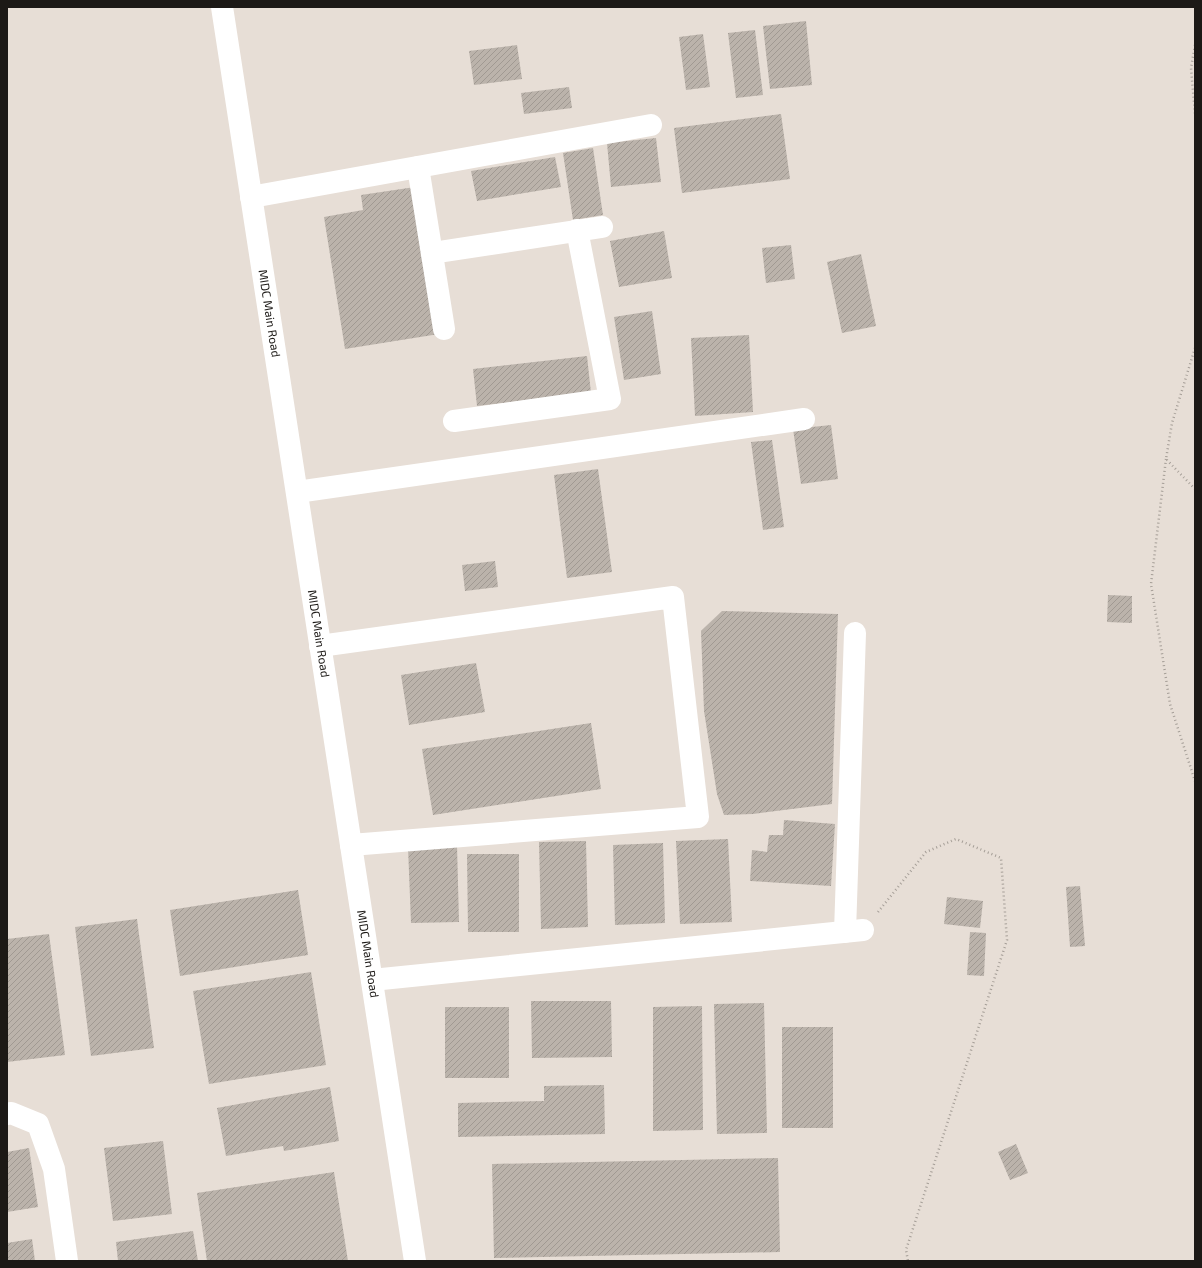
<svg xmlns="http://www.w3.org/2000/svg" width="1202" height="1268" viewBox="0 0 1202 1268" font-family="'Exo 2',sans-serif">
<style>
.building{fill:url(#building-hatch)}
.lines{fill:none;stroke-linecap:round;stroke-linejoin:round}
.path{stroke:#a59e97;stroke-width:2.5;stroke-dasharray:1 3;stroke-linecap:butt}
.minor{stroke:#fff;stroke-width:22}
.labels{text-anchor:middle;stroke-width:4;stroke-linejoin:round;paint-order:stroke}
.street-label{font-size:12px;fill:#1c1916;stroke:#e7ded6}
</style>
<defs>
<pattern id="building-hatch" width="6" height="6" patternUnits="userSpaceOnUse"><rect width="6" height="6" fill="#bbb3ab"/><path d="M-1 1l2-2M0 6l6-6M5 7l2-2" fill="none" stroke="#a09992"/></pattern>
</defs>
<rect width="100%" height="100%" fill="#e7ded6"/>
<!-- building -->
<path class="building" d="M806,21L812,85L770,89L763,26Z
M755,30L763,95L736,98L728,33Z
M703,34L710,87L686,90L679,37Z
M517,45L522,79L474,85L469,51Z
M569,87L572,108L524,114L521,93Z
M781,114L790,179L682,193L674,128Z
M656,138L661,182L611,187L607,143Z
M593,148L603,215L573,220L563,153Z
M555,157L561,187L477,201L471,171Z
M415,187L439,334L345,349L324,217L363,210L361,195Z
M664,231L672,278L619,287L610,241Z
M791,245L795,279L766,283L762,248Z
M861,254L876,326L842,333L827,262Z
M652,311L661,374L624,380L614,317Z
M749,335L753,412L695,416L691,338Z
M587,356L591,393L477,406L473,369Z
M831,425L838,479L801,484L793,429Z
M772,440L784,527L763,530L751,442Z
M598,469L612,572L567,578L554,475Z
M495,561L498,587L465,591L462,565Z
M1108,595L1132,596V623L1107,622Z
M722,611L838,614L832,804L753,814L724,815L717,794L704,711L701,631Z
M476,663L485,712L409,725L401,675Z
M591,723L601,789L433,815L422,749Z
M784,820L835,824L831,886L750,881L752,850L767,852L769,835H783Z
M728,839L732,922L680,924L676,841Z
M586,841L588,927L541,929L539,842Z
M663,843L665,923L615,925L613,845Z
M457,845L459,922L411,923L408,847Z
M467,854H519V932H468Z
M1080,886L1085,946L1070,947L1066,887Z
M298,890L308,955L180,976L170,910Z
M947,897L983,901L980,928L944,924Z
M137,919L154,1048L91,1056L75,927Z
M970,932L986,933L984,976L967,975Z
M49,934L65,1055L7,1062V939Z
M311,972L326,1065L209,1084L193,991Z
M531,1001H611L612,1057L532,1058Z
M764,1003L767,1133L717,1134L714,1004Z
M702,1006L703,1130L653,1131V1007Z
M445,1007H509V1078H445Z
M782,1027H833V1128H782Z
M604,1085L605,1134L458,1137V1103L544,1101V1086Z
M330,1087L339,1141L284,1151L283,1146L226,1156L217,1108Z
M163,1141L172,1214L113,1221L104,1148Z
M1016,1144L1028,1173L1010,1180L998,1152Z
M29,1148L38,1207L7,1212V1152Z
M778,1158L780,1252L494,1258L492,1164Z
M334,1172L348,1261H207L197,1193Z
M193,1231L198,1261H118L116,1242Z
M32,1239L35,1261H7V1243Z"/>
<g class="lines">
<!-- path -->
<path class="path" d="M1195,45L1191,68L1195,114
M1195,348L1172,423L1166,459L1195,489
M1166,459L1151,584L1170,704L1195,781
M878,912L926,852L956,839L1001,858L1007,940L906,1250L908,1261"/>
<!-- minor -->
<g class="minor">
<path id="s1" d="M222,7L415,1261"/>
<path d="M418,167L444,329"/>
<path d="M251,197L651,125"/>
<path d="M432,253L602,227"/>
<path d="M454,421L610,399L577,230"/>
<path d="M297,492L804,419"/>
<path d="M320,646L673,597L698,817L351,845"/>
<path d="M845,932L855,633"/>
<path d="M372,980L863,930"/>
<path d="M7,1114L11,1113L38,1124L54,1169L67,1261"/>
</g>
</g>
<g class="labels">
<!-- street labels -->
<g class="street-label">
<text dy="4" stroke="none"><textPath href="#s1" startOffset="310">MIDC Main Road</textPath></text>
<text dy="4" stroke="none"><textPath href="#s1" startOffset="634">MIDC Main Road</textPath></text>
<text dy="4" stroke="none"><textPath href="#s1" startOffset="958">MIDC Main Road</textPath></text>
</g>
</g>
<!-- border -->
<rect width="1202" height="1268" fill="none" stroke="#1c1916" stroke-width="16"/>
</svg>
